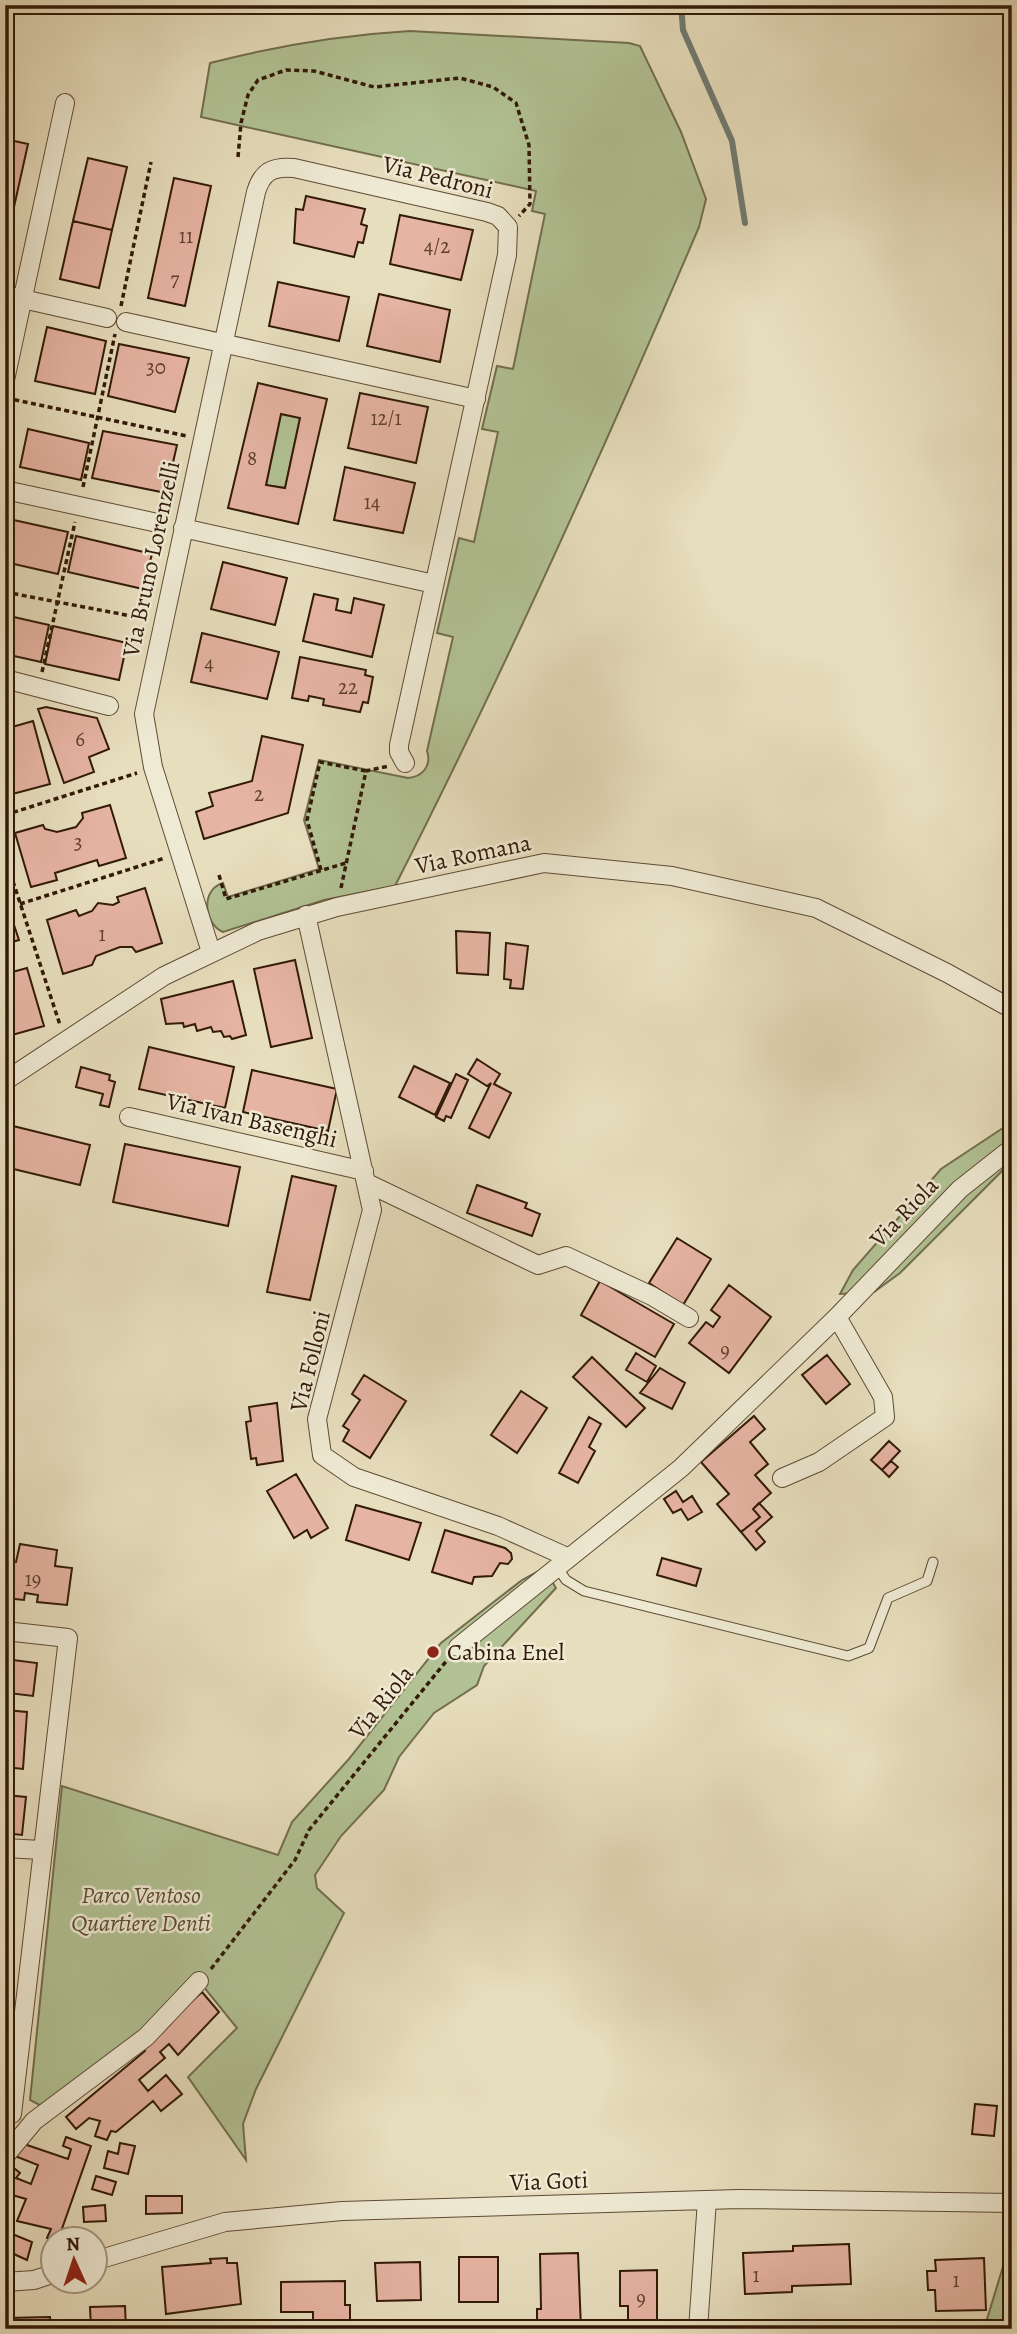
<svg xmlns="http://www.w3.org/2000/svg" width="1017" height="2334" viewBox="0 0 1017 2334" font-family="Alegreya,serif">
<style>
.green{fill:#b2c294;stroke:#726e4e;stroke-width:2}
.lines{fill:none;stroke-linecap:round;stroke-linejoin:round}
.stream{stroke:#707b72;stroke-width:6}
.building{fill:#e6b4a2;stroke:#321a08;stroke-width:2;fill-rule:evenodd}
.service-casing{stroke:#5f4b35;stroke-width:11}
.minor-casing{stroke:#5f4b35;stroke-width:20}
.path{stroke:#321a08;stroke-width:3.5;stroke-dasharray:5 3.5;stroke-linecap:butt}
.service{stroke:#efead4;stroke-width:9}
.minor{stroke:#efead4;stroke-width:18}
.poi-dot{fill:#8f2418;stroke:#efead4;stroke-width:2.5}
.labels{text-anchor:middle;stroke-width:5;stroke-linejoin:round;paint-order:stroke}
.number-label{font-size:21px;fill:#5f402e}
.street-label{font-size:24px;fill:#321a08;stroke:#efead4}
.poi-label{font-size:24px;fill:#321a08;stroke:#efead4;text-anchor:start}
.park-label{font-size:24px;font-style:italic;fill:#584c32;stroke:#efead4}
</style>
<rect width="100%" height="100%" fill="#e7debd"/>
<filter id="stains"><feTurbulence type="fractalNoise" baseFrequency=".00286" numOctaves="4"/><feColorMatrix values="0 0 0 0 .2 0 0 0 0 .09 0 0 0 0 .02 0 0 0 .5 -.17"/></filter>
<radialGradient id="worn" r=".72"><stop offset=".6" stop-color="#630" stop-opacity="0"/><stop offset="1" stop-color="#630" stop-opacity=".3"/></radialGradient>
<!-- green -->
<path class="green" d="M410,31L629,43L640,46L681,132L706,199L699,227C604,450 505,670 395,886L324,900L223,932C203,923 201,889 223,883L228,897L319,869L304,820L319,760L408,778C422,777 432,766 427,751L453,637L437,633L459,538L474,542L498,432L482,429L497,366L513,369L545,214L532,211L536,191L201,117L210,63C276,46 342,35 410,31Z
M281,414L300,418L285,488L266,485Z
M1012,1122V1161L900,1273L874,1292L840,1294L853,1270L941,1169Z
M544,1568L556,1588L484,1666L477,1685L434,1713L399,1757L384,1790L341,1836L315,1875L317,1888L344,1913L256,2089L243,2124L246,2160L188,2077L237,2028L199,1981L49,2110L30,2100L62,1786L278,1855L292,1822L348,1760L441,1643L522,1580Z
M1012,2237V2329H984Z"/>
<g class="lines">
<!-- stream -->
<path class="stream" d="M681,5L683,30L732,141L745,223"/>
</g>
<!-- building -->
<path class="building" d="M5,139L28,144L14,207L5,206Z
M88,158L127,167L112,230L73,221Z
M174,178L211,186L185,306L148,298Z
M306,196L365,209L361,224L367,226L363,243L358,242L354,257L294,243L296,209L303,210Z
M5,206L14,207L5,244Z
M400,215L473,230L461,280L390,264Z
M73,221L112,230L99,288L60,279Z
M278,282L349,297L339,341L269,326Z
M379,294L450,310L440,362L367,346Z
M47,327L106,341L95,394L35,381Z
M119,344L189,358L175,412L108,396Z
M258,383L327,399L298,524L228,508ZM281,414L300,418L285,488L266,485Z
M360,393L428,407L416,463L348,448Z
M28,429L89,443L81,480L20,467Z
M103,431L177,445L166,493L92,478Z
M345,467L415,483L403,533L334,520Z
M9,519L68,532L58,574L5,562Z
M76,536L152,554L143,589L68,572Z
M223,562L287,578L275,625L211,609Z
M314,594L338,599L336,610L351,613L354,598L384,605L372,657L303,641Z
M5,615L49,625L41,662L5,654Z
M53,626L127,643L119,680L45,664Z
M202,633L279,652L267,699L191,682Z
M300,657L366,670L365,675L373,677L368,703L363,702L360,712L323,705L324,699L309,696L308,701L292,698Z
M46,707L97,718L109,749L89,757L94,772L64,783L38,709Z
M33,721L50,784L5,796V729Z
M262,736L303,745L288,813L204,839L196,812L213,806L209,793L252,781Z
M110,805L126,858L99,866L97,860L55,873L57,880L31,887L15,833L43,825L45,829L57,832L76,827L83,818L82,813Z
M145,888L162,943L136,952L132,947H120L96,956L92,965L63,974L47,920L76,910L79,916L92,911L98,903L113,905L119,902L117,897Z
M5,898L19,940L5,944Z
M456,931L490,933L488,975L457,973Z
M506,943L528,946L523,989L510,988L511,980L504,979Z
M295,960L312,1038L271,1047L254,969Z
M27,968L44,1026L5,1037V974Z
M233,981L246,1035L232,1039L230,1036L224,1037L221,1031L213,1032L211,1027L197,1031L195,1024L184,1027L183,1023L166,1024L161,999Z
M149,1047L234,1067L225,1108L139,1089Z
M477,1059L500,1074L494,1084L511,1093L489,1138L469,1128L491,1083L487,1086L468,1074Z
M414,1066L450,1083L435,1115L399,1097Z
M81,1067L110,1075L109,1080L115,1082L109,1107L100,1105L103,1094L76,1087Z
M252,1070L337,1089L328,1131L243,1112Z
M456,1074L468,1080L451,1118L446,1116L444,1121L436,1117Z
M5,1124L90,1145L80,1185L5,1167Z
M125,1144L240,1167L228,1226L113,1202Z
M292,1176L336,1186L310,1300L267,1292Z
M477,1185L527,1203L525,1208L540,1214L532,1236L467,1213Z
M677,1238L711,1259L683,1305L649,1283Z
M600,1281L674,1324L655,1357L581,1315Z
M729,1285L771,1317L729,1373L689,1343L706,1322L713,1327L720,1317L711,1310Z
M636,1353L656,1366L647,1382L626,1370Z
M827,1355L850,1384L826,1404L802,1375Z
M592,1357L645,1408L626,1427L573,1377Z
M660,1368L685,1383L672,1409L640,1393Z
M364,1375L406,1401L370,1458L343,1441L349,1430L343,1426L360,1400L352,1394Z
M521,1391L547,1408L517,1453L491,1435Z
M277,1403L283,1461L257,1465L256,1458L251,1459L246,1422L251,1421L249,1407Z
M754,1416L765,1429L750,1442L768,1464L755,1475L771,1493L753,1509L760,1517L741,1532L717,1504L729,1494L701,1462Z
M589,1417L601,1424L589,1447L595,1451L578,1483L559,1473Z
M889,1441L900,1451L882,1470L871,1460Z
M891,1461L898,1467L889,1477L882,1470Z
M296,1474L328,1528L311,1538L307,1530L294,1538L267,1491Z
M676,1491L683,1502L692,1496L702,1512L688,1520L681,1509L673,1513L664,1499Z
M759,1503L772,1517L756,1531L765,1542L756,1550L741,1532L760,1517L753,1509Z
M356,1505L421,1523L409,1560L346,1540Z
M445,1530L505,1548L511,1553L512,1559L508,1564L500,1563L492,1576L474,1577L472,1584L432,1572Z
M20,1544L57,1550L55,1566L72,1568L67,1605L37,1602L38,1595L25,1593L24,1600L5,1598V1561L16,1562Z
M662,1558L701,1569L696,1586L657,1575Z
M435,1646L440,1653L431,1658L427,1651Z
M13,1660L37,1663L33,1696L8,1693Z
M5,1710L27,1712L23,1769L5,1767Z
M5,1795L26,1797L22,1835L5,1833Z
M5,1875L12,1876L6,1928H5Z
M202,1992L219,2012L178,2055L169,2044L160,2052L165,2058L139,2080L148,2091L166,2075L182,2094L161,2111L153,2101L116,2132L111,2131L107,2140L95,2136L100,2121L89,2118L76,2129L66,2117L145,2051L141,2047Z
M1005,2040L1012,2041V2060H1004Z
M1010,2060H1012V2099H1007Z
M975,2104L997,2106L994,2136L972,2134Z
M66,2137L91,2146L58,2240H52L47,2238L51,2229L17,2221L26,2199L5,2193V2168L9,2164L20,2173L16,2178L31,2184L38,2165L15,2156L24,2144L68,2159L71,2149L63,2146Z
M120,2143L135,2146L128,2174L104,2168L108,2151L118,2154Z
M96,2176L116,2182L112,2195L92,2189Z
M146,2196H182V2213L146,2214Z
M105,2205L106,2221L84,2222L83,2207Z
M5,2231L32,2242L27,2260L5,2250Z
M849,2244L851,2284L792,2286V2292L745,2294L743,2253L793,2251V2246Z
M578,2253L581,2329H537V2309H541L540,2254Z
M459,2257H498V2302H459Z
M227,2258V2263H237L241,2304L166,2314L162,2267L211,2263L210,2259Z
M984,2258L986,2310L936,2311L935,2290H928L927,2271H936L935,2260Z
M420,2262L421,2300L377,2301L375,2263Z
M657,2270V2323H668V2329H613L628,2328V2306H620V2271Z
M345,2281V2305H350V2329H313V2312H281V2282Z
M125,2306L126,2329H91L90,2307Z
M50,2317L51,2329H5V2318Z
M759,2324H784V2329H759Z"/>
<g class="lines">
<!-- service casing -->
<g class="service-casing">
<path id="service" d="M557,1567L566,1580L584,1591L848,1656L869,1648L888,1598L927,1581L933,1562"/>
</g>
<!-- minor casing -->
<g class="minor-casing">
<path id="minor" d="M5,295L107,318
M126,322L476,399
M5,380L65,103
M5,490L153,522
M183,528L434,584
M5,679L109,706
M306,915L372,1210L317,1419L322,1455L354,1477L498,1526L567,1557
M211,952L153,767L144,714L256,192C262,172 272,166 294,168L487,212L498,216L508,227L507,255L399,745V752L405,763
M5,1081L164,976L258,931L337,907L544,863L672,876L816,908L947,973L1012,1009
M129,1117L364,1171
M367,1183L538,1265L566,1256L652,1296L689,1318
M782,1478L819,1462L885,1417L883,1397L837,1317
M5,1631L68,1638L12,2114
M458,1647L681,1468L837,1317L960,1189L1012,1148
M5,1848L41,1850
M5,2156L34,2121L146,2037L199,1981
M94,2261L225,2222L342,2211L739,2199L1012,2203
M5,2282L34,2280L52,2274
M698,2329L707,2200"/>
</g>
<!-- path -->
<path class="path" d="M238,157L241,123L248,95L258,80L286,70L314,71L374,87L460,78L493,87L516,103L529,145L530,204L519,216
M121,306L151,162
M6,398L187,436
M83,487L115,334
M5,592L147,619
M42,672L75,522
M5,815L137,773
M5,857L60,1025
M321,870L307,820L320,762L366,771
M219,875L226,899L346,863
M341,888L366,771L389,766
M20,904L165,858
M211,1969L295,1860L309,1830L448,1659"/>
<!-- service -->
<use href="#service" class="service"/>
<!-- minor -->
<use href="#minor" class="minor"/>
</g>
<!-- markers -->
<circle class="poi-dot" cx="433" cy="1652" r="7"/>
<g class="labels">
<!-- number labels -->
<g class="number-label">
<text x="186" y="243">11</text>
<text x="437" y="253">4/2</text>
<text x="175" y="286">7</text>
<text x="156" y="374">30</text>
<text x="386" y="425">12/1</text>
<text x="252" y="465">8</text>
<text x="372" y="509">14</text>
<text x="209" y="670">4</text>
<text x="348" y="694">22</text>
<text x="80" y="746">6</text>
<text x="259" y="801">2</text>
<text x="78" y="849">3</text>
<text x="102" y="941">1</text>
<text x="725" y="1357">9</text>
<text x="33" y="1586">19</text>
<text x="756" y="2282">1</text>
<text x="956" y="2287">1</text>
<text x="641" y="2305">9</text>
</g>
<!-- street labels -->
<g class="street-label">
<text transform="translate(438 177) rotate(14)" y="8">Via Pedroni</text>
<text transform="translate(151 559) rotate(-78)" y="8">Via Bruno Lorenzelli</text>
<text transform="translate(473 854) rotate(-12)" y="8">Via Romana</text>
<text transform="translate(252 1120) rotate(13)" y="8">Via Ivan Basenghi</text>
<text transform="translate(904 1212) rotate(-46)" y="8">Via Riola</text>
<text transform="translate(310 1361) rotate(-76)" y="8">Via Folloni</text>
<text transform="translate(381 1702) rotate(-51)" y="8">Via Riola</text>
<text transform="translate(549 2181) rotate(-2)" y="8">Via Goti</text>
</g>
<!-- poi labels -->
<g class="poi-label">
<text x="447" y="1660">Cabina Enel</text>
</g>
<!-- park labels -->
<g class="park-label">
<text x="141" y="1903">Parco Ventoso<tspan x="141" dy="28">Quartiere Denti</tspan></text>
</g>
</g>
<!-- margin -->
<rect width="1017" height="2334" fill="none" stroke="#e7debd" stroke-width="28"/>
<rect x="7" y="7" width="1003" height="2320" fill="none" stroke="#321a08" stroke-width="3.5"/>
<rect x="14" y="14" width="989" height="2306" fill="none" stroke="#321a08" stroke-width="2"/>
<!-- north arrow -->
<g transform="translate(74 2260) rotate(357)"><circle r="33" fill="#efead4" stroke="#a39782" stroke-width="2"/>
<path d="M0-5L12 26L0 18L-12 26Z" fill="#8f2418"/>
<text y="-10" font-size="19" font-weight="bold" text-anchor="middle" fill="#321a08">N</text>
</g>
<rect width="100%" height="100%" filter="url(#stains)"/>
<rect width="100%" height="100%" fill="url(#worn)"/>
</svg>
